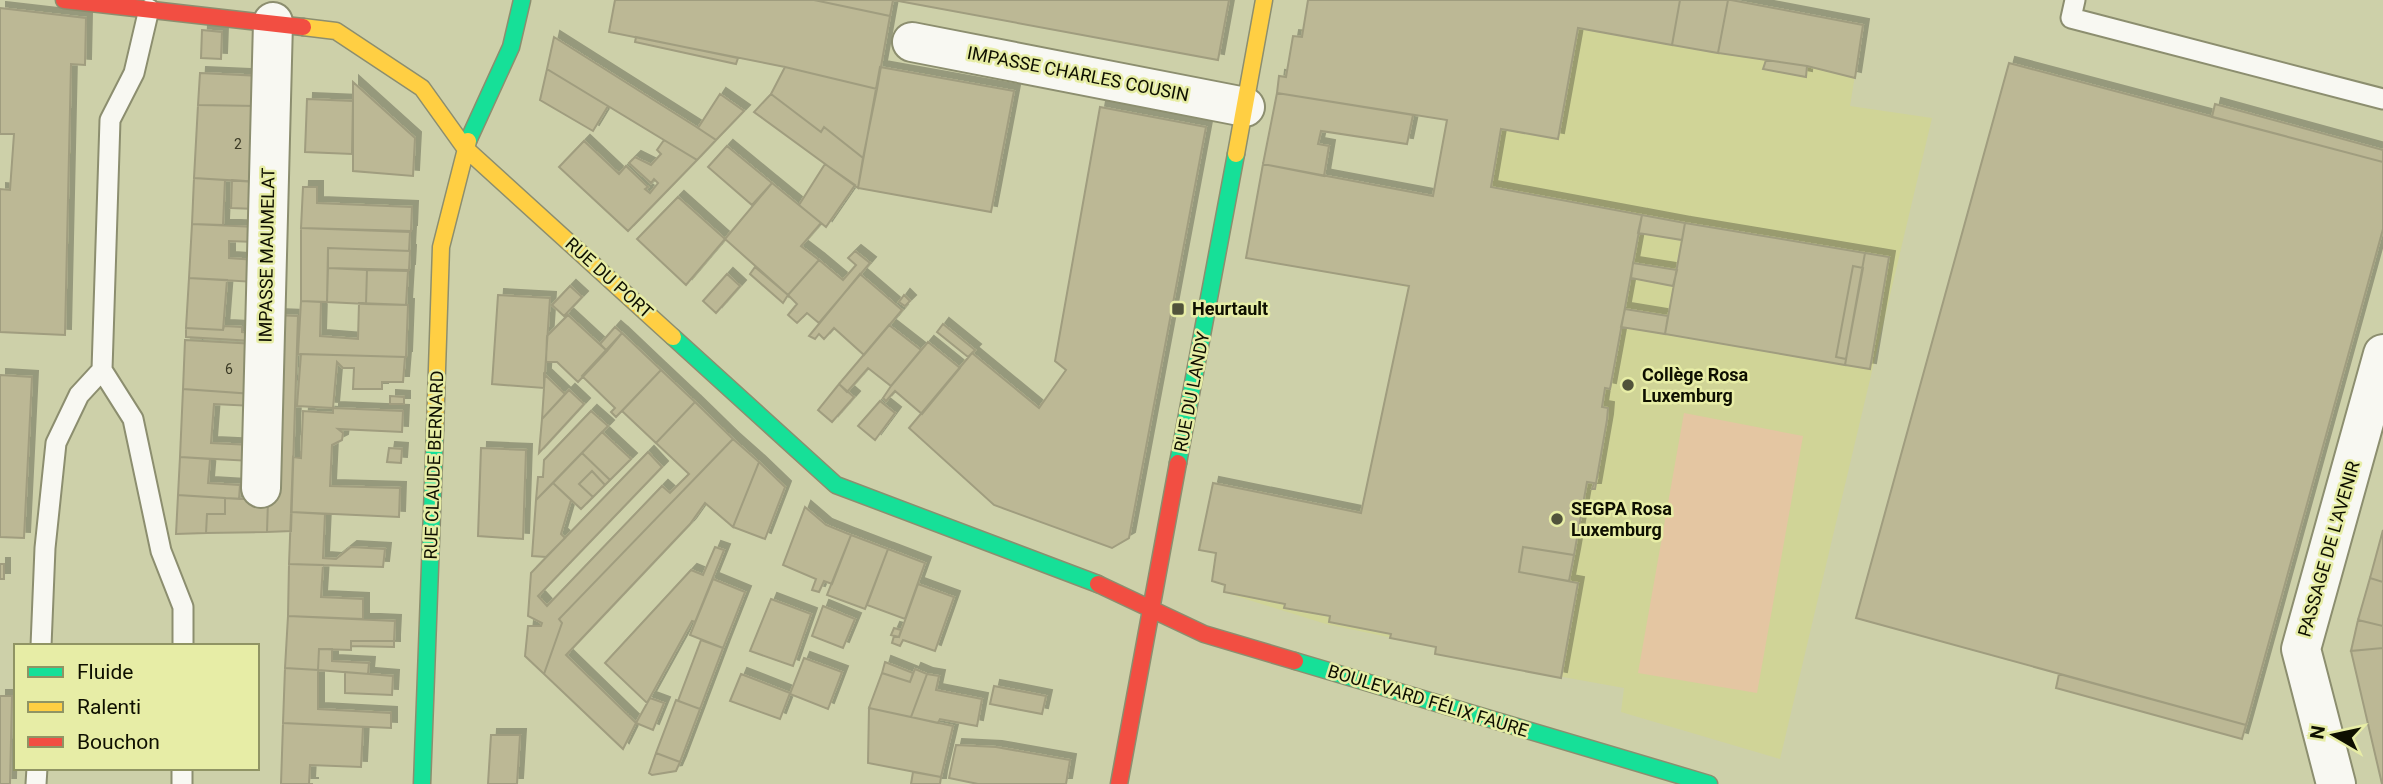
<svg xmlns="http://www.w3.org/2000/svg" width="2383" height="784" viewBox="0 0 2383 784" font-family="Roboto,sans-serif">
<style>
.built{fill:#d0d497}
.green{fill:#e4c6a2}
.building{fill:#bcb895;stroke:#a09d7f;stroke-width:2;filter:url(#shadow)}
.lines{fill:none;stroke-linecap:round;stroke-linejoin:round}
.lane-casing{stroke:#8c8e6f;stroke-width:23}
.street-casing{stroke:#8c8e6f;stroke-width:42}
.fast-casing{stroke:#8c8e6f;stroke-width:19}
.slow-casing{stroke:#8c8e6f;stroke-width:19}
.jam-casing{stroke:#8c8e6f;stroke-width:19}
.lane{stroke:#f8f8f2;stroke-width:19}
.street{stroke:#f8f8f2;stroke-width:38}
.fast{stroke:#16e098;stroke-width:16}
.slow{stroke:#ffcf43;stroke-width:16}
.jam{stroke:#f24e42;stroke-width:16}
.poi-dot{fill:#51533b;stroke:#e7eda6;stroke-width:2.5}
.labels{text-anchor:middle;stroke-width:5;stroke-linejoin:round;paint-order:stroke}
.number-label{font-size:14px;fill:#3a3925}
.street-label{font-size:18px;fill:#0e0f00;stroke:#e7eda6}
.poi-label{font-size:18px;font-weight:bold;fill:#0e0f00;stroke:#e7eda6;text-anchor:start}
</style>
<defs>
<filter id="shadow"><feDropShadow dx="6" dy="-6" stdDeviation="0" flood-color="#0004"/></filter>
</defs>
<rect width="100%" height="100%" fill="#cdd0a9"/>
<!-- built -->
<path class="built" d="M1308,0H1731L1863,25L1850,106L1932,118L1780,759L1621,712L1624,688L1435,654L1436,647L1326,624L1233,595L1224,592V585L1212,581L1216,554L1199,550L1213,483L1361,513L1408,287L1246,258L1263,164L1433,196L1446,120L1277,93L1279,76H1286L1293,36L1302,37Z"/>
<!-- green -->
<path class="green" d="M1684,413L1803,436L1757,693L1638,673Z"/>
<!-- building -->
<path class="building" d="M615,0H814L890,16L877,89L785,67L609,32Z
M814,0H893L890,16Z
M893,0H1229L1218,60Z
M1308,0H1680L1672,45L1578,28L1558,139L1501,129L1491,187L1642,215L1610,389L1605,388L1602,407L1608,408L1607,420L1595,489H1592L1594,483L1587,482L1574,555L1523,547L1519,572L1578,583L1561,678L1435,654L1436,647L1390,638L1391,634L1329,622L1330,616L1284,608L1285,604L1224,592L1225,585L1212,581L1216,553L1199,550L1213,483L1361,513L1409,286L1246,258L1263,164L1433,196L1447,120L1277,93L1279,76L1286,77L1293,36L1302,37Z
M1680,0H1728L1718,53L1672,45Z
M1731,0L1863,25L1855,78L1807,66L1718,53L1728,0Z
M0,8L86,18L85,65L71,64L65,335L0,332V189L10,190L14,134H0Z
M202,30L222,32L221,59L201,58Z
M554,37L698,128L716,140L697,160L547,69Z
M636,37L738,58L736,64L635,42Z
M1766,60L1807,66L1806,77L1763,69Z
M2009,63L2383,162V229L2246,725L1856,618Z
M785,67L877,89L863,158L824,127L821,132L771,94Z
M880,67L1014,91L991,212L858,188Z
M547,69L608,106L593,131L540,100Z
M200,73L264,76L262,106L198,105Z
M353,82L415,138L413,176L353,171Z
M1277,93L1413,115L1407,144L1321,131L1318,144L1329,146L1324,176L1263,164Z
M720,94L744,111L716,140L698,128Z
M771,94L821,132L824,127L863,158L858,188L754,112Z
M307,99L353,101L352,154L305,152Z
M2215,104L2383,150V162L2212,117Z
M198,105L262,106L258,182L194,178Z
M1100,107L1206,127L1129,538L1112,548L994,505L909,428L972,353L1039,408L1066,370L1055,361Z
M664,140L697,160L628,231L559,167L584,141L619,174L626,166L648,187L645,189L650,193L658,183L654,179L651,183L629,163L635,157L651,165L661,154L657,150Z
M727,146L772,183L752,205L708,167Z
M825,164L855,185L826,227L799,205Z
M194,178L225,180L223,225L192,224Z
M232,180L258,182L257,209L231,208Z
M772,183L821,223L801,246L819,260L788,295L725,239Z
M303,187H317V203L412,207L411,231L301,228Z
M678,197L725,239L686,285L637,239Z
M1642,215L1685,223L1682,240L1638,233Z
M1685,223L1865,253L1845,365L1665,334Z
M192,224L257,227V242L229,241V258L256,260L255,282L189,278Z
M301,228L410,232L409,251L328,248L327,302L301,301Z
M328,248L410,251L409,270L328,268Z
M855,251L870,263L819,323L807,313L797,323L788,315L797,304L788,295L819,260L843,280L856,265L848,258Z
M1865,253L1889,257L1870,369L1845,365Z
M1633,263L1677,270L1673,286L1631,278Z
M1853,266L1863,268L1846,359L1836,357Z
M755,267L788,295L783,303L750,274Z
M328,268L367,270L366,304L327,302Z
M367,270L408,271L406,305L366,304Z
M727,274L740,286L716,313L703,301Z
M860,274L902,310L864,355L834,328L824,339L819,334L815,339L809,336Z
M189,278L227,280L223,330L186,328Z
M570,286L582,297L564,316L552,305Z
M498,295L550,298L544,388L492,384Z
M904,295L910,301L905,306L899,302Z
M301,301L321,302L320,336L358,339L359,303L408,305L406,357L298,354Z
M1625,309L1668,316L1665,334L1621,327Z
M274,315L298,316L295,406L291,531L267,532Z
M568,315L607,351L578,382L557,362H546L547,336Z
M943,324L975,350L968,357L937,332Z
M889,325L921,350L891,386L868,368L847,392L839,384Z
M224,326L242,327V332L253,333V341L186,337V328L223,330Z
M615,327L622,333L607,351L600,344Z
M622,333L661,370L616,417L611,412L615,408L582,376Z
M185,340L256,344L253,394L183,389Z
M928,342L960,368L922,414L895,391L886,401L883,398L891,386Z
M301,354L405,357L403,382H382V389H353L354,368H343L337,362L333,408L297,406Z
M661,370L695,402L656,443L622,411Z
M544,374L565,394L542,419L544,388Z
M0,375L32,377L24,538L0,537Z
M839,384L854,397L832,422L818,410Z
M183,389L253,394V406L214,404L211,443L252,445L251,461L180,457Z
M569,390L584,404L539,453L542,419Z
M390,396L404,397V404H390Z
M880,401L895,413L875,440L858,426Z
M695,402L733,439L559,619L562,623L544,674L525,656L528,626H541L542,623L528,616L531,573L648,452L662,467L538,596L547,606L662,486L670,493L689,474L656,443Z
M333,408L403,411L402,432L338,429L343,433L342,440L332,445L330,486L400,488L399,517L291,512L293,457L301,458L303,411L333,413Z
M591,411L608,426L536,500L538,477H543L544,460Z
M602,432L631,459L610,480L582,453Z
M733,439L759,462L733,527L705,503L690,524L566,655L636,723L623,749L544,674L562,623L559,619Z
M389,448L402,449L401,463L387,462Z
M481,448L526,450L523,539L478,536Z
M582,453L610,480L605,485L592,471L579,484L593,497L581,509L553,483Z
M180,457L210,459L208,483L240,485L239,499L178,495Z
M759,462L785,487L765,539L733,527Z
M592,471L605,485L593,497L579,484Z
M553,483L571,500L561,534L565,538L546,557L532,556L536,500Z
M178,495L225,498V514H207L206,533L176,534Z
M225,498L268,500L267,532L206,533L207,514H225Z
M805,507L826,525L851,535L832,584L824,581L819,592L812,590L816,579L783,565Z
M291,512L325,514L323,558L336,559L351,547L385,549L383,567L289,564Z
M2383,530V582L2370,578Z
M851,535L888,549L865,609L827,595Z
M715,547L724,550L695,622L692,621L647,703L605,663L691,570L703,575Z
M1523,547L1574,555L1569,581L1519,572Z
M888,549L925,563L905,619L867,605Z
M0,564H4V579H0Z
M289,564L323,565L321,597L363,599V619L288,616Z
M2370,578L2383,582V626L2358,620Z
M713,579L745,592L723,648L690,635Z
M918,584L954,597L935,651L903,640L900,646L892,643L894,636L899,637Z
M771,599L811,614L793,666L750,651Z
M823,606L855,619L843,648L812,636Z
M288,616L395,621L394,641H351V650L319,649L318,670L285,668Z
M2358,620L2383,626V648L2351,651Z
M894,628L901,630L899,637L891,635Z
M701,640L723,648L700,709L678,701Z
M351,641H394V647L351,646Z
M2383,648V784H2382L2351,651Z
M319,649H332V661L369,663L368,674L318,670Z
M804,658L842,672L828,709L790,694Z
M885,662L913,673L910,682L882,673Z
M285,668L318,670V709L391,713V728L283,723Z
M915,669L927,674L911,717L869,708L882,673L910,682Z
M345,672L393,676L392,695L345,693Z
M741,674L790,693L780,719L730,701Z
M927,674L939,676L936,690L982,699L977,726L940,719L938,723L911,717Z
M2059,674L2246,725L2242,739L2056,688Z
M994,686L1046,696L1042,714L990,704Z
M0,696H12L10,784H0Z
M650,698L664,703L653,730L636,723Z
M676,700L700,709L680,762L656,753Z
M869,708L953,726L941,777L868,763Z
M283,723L363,727L361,767L310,765L309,784H313H281Z
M491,735H520L517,784H488Z
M956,745L996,747L1070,760L1066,784H978L949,778Z
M656,753L680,762L676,771L652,775L649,773Z
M913,772L941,777L940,784H911Z"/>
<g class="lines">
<!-- lane casing -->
<g class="lane-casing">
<path id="lane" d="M2075,0L2071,18L2383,99
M149,9L134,73L110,120L102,370L133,419L161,551L183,607V646
M41,646L45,548L56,443L79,395L102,370
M36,784L37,768
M182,784V768"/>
</g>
<!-- street casing -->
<g class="street-casing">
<path id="street" d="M912,42L1245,107
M261,488L273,22
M2336,784L2301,649L2383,354"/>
</g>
<!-- fast casing -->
<g class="fast-casing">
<path id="fast" d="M468,141L511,47L522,0
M673,337L836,485L1098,584
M1178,463L1236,154
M1295,661L1709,784
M422,784L435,430"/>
</g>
<!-- slow casing -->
<g class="slow-casing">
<path id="slow" d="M303,27L336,31L422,88L465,148L673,337
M1236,154L1264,0
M435,430L441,247L468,141"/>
</g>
<!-- jam casing -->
<g class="jam-casing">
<path id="jam" d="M64,0L303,27
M1098,584L1204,634L1295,661
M1119,784L1178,463"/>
</g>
<!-- lane -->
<use href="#lane" class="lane"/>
<!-- street -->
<use href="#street" class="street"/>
<!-- fast -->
<use href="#fast" class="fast"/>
<!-- slow -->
<use href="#slow" class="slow"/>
<!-- jam -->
<use href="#jam" class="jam"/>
</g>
<!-- markers -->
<g class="poi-dot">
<rect x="1171" y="302" width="14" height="14" rx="3.5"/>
<circle cx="1628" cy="385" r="7"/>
<circle cx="1557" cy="519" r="7"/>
</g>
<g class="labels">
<!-- number labels -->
<g class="number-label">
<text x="238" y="149">2</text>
<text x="229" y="374">6</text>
</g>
<!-- street labels -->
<g class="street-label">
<text transform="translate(1078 74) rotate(11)" y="6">IMPASSE CHARLES COUSIN</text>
<text transform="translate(267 255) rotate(-89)" y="6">IMPASSE MAUMELAT</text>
<text transform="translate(609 278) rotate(42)" y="6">RUE DU PORT</text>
<text transform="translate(1192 392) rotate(-79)" y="6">RUE DU LANDY</text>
<text transform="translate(434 465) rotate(-88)" y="6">RUE CLAUDE BERNARD</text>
<text transform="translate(2329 549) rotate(-74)" y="6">PASSAGE DE L'AVENIR</text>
<text transform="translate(1428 701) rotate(17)" y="6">BOULEVARD FÉLIX FAURE</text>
</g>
<!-- poi labels -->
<g class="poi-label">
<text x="1192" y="315">Heurtault</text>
<text x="1642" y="381">Collège Rosa<tspan x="1642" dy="21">Luxemburg</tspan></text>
<text x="1571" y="515">SEGPA Rosa<tspan x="1571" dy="21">Luxemburg</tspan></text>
</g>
</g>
<!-- legend -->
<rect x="14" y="644" width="245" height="126" fill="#e7eda6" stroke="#909464" stroke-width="2"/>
<rect x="28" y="667" width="35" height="10" fill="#16e098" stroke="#909464" stroke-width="2"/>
<text x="77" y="679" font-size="21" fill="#0e0f00">Fluide</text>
<rect x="28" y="702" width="35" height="10" fill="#ffcf43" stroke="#909464" stroke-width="2"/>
<text x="77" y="714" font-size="21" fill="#0e0f00">Ralenti</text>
<rect x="28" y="737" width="35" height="10" fill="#f24e42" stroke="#909464" stroke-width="2"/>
<text x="77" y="749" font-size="21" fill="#0e0f00">Bouchon</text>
<!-- north arrow -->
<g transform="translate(2334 735) rotate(279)" stroke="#e7eda6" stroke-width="5" paint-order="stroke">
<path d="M0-5L12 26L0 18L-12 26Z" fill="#0e0f00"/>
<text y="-10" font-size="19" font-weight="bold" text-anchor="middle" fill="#0e0f00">N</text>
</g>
</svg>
